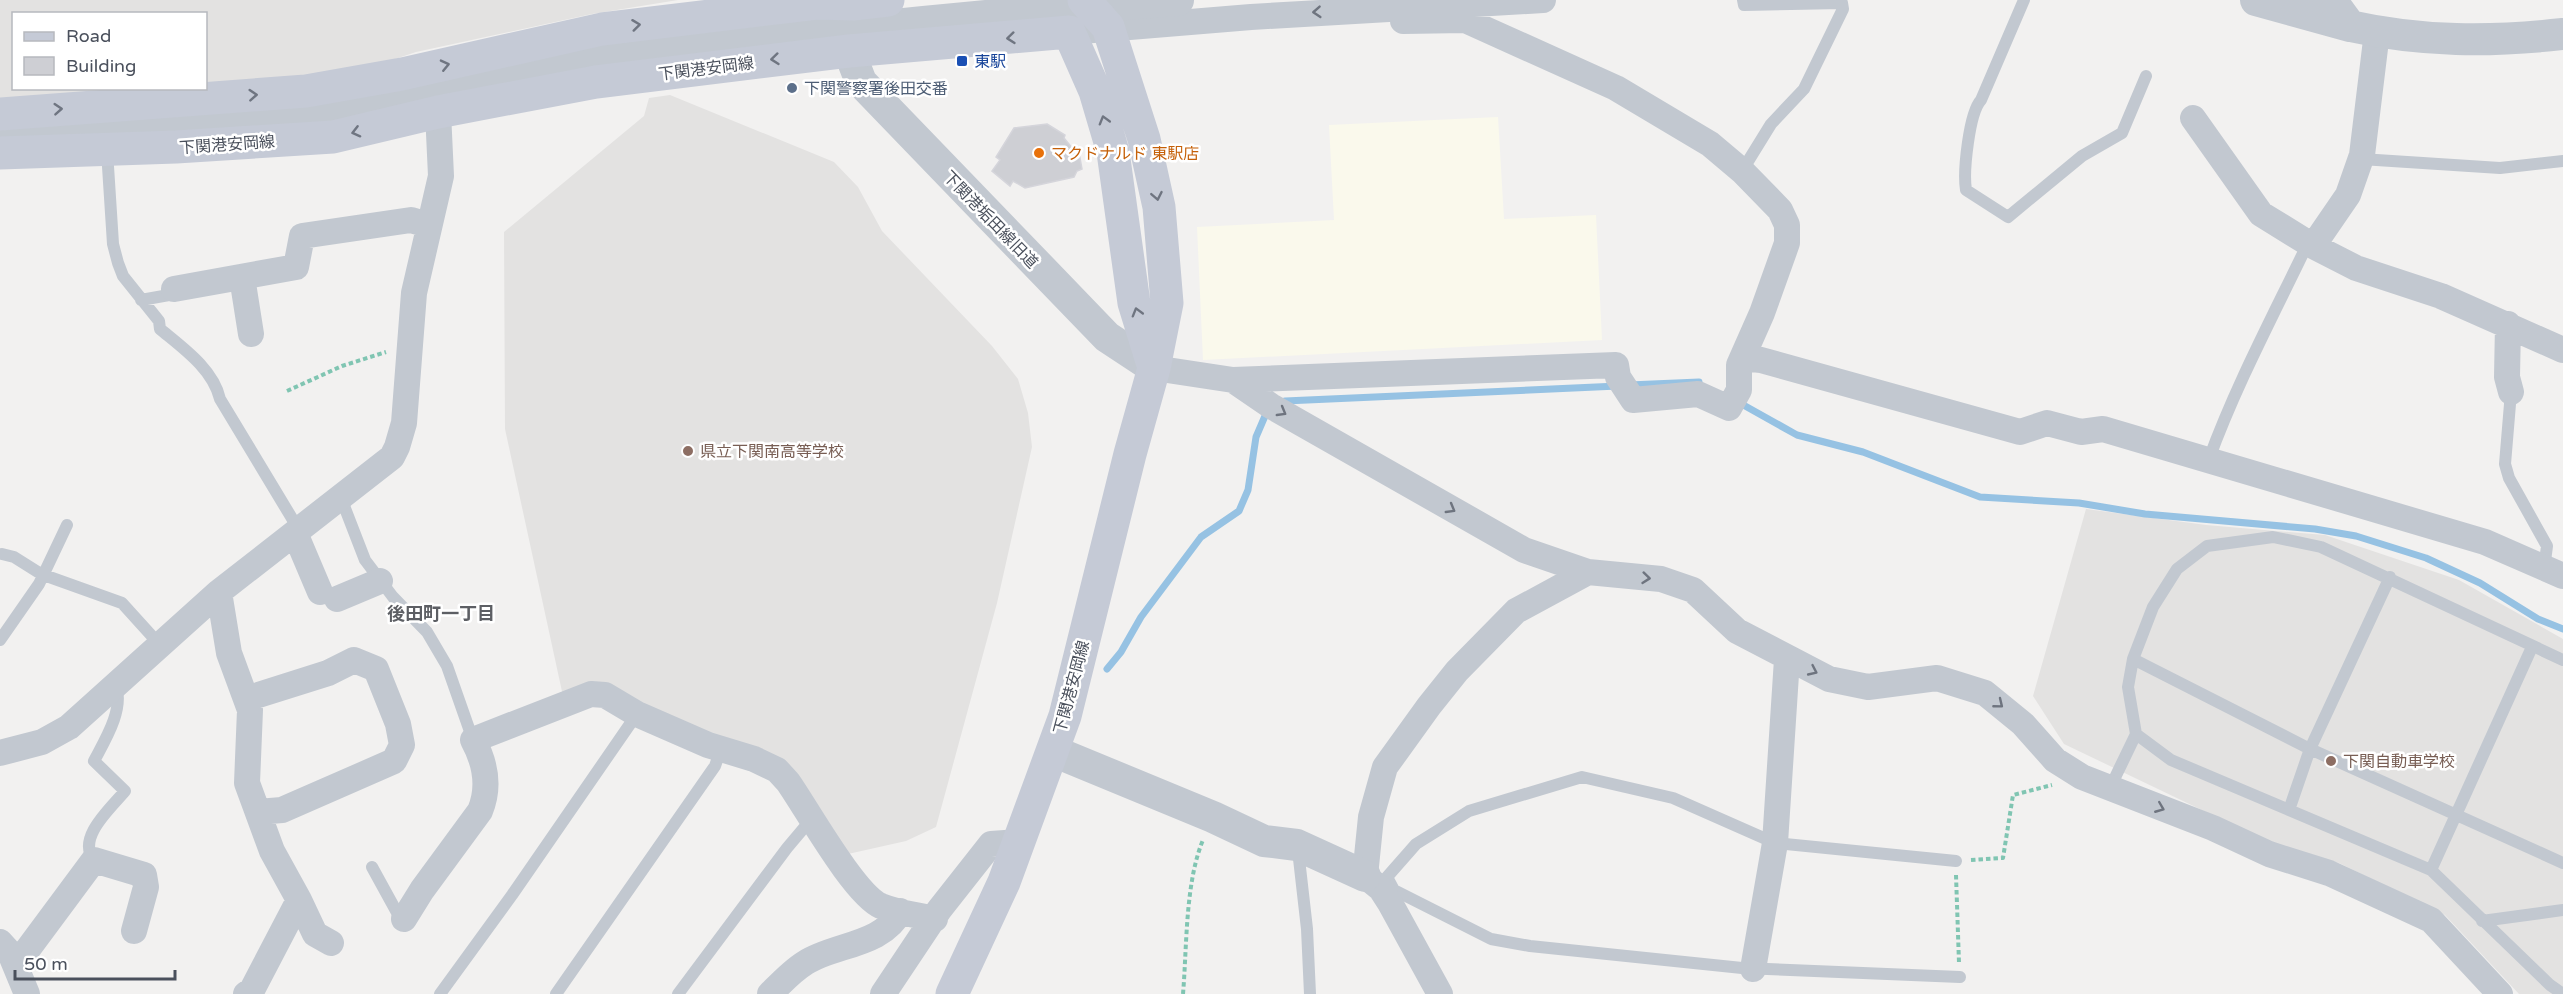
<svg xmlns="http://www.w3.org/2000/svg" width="2563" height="994" viewBox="0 0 2563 994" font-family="'Varela Round','Noto Sans JP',sans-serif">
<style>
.commercial{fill:#faf9ec}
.education{fill:#e3e2e1}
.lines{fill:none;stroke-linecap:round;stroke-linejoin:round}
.stream{stroke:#96c2e3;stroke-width:7}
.building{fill:#cecfd4;stroke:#d5d5db;stroke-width:1.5}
.path{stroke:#80c5b2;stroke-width:4;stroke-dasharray:4.5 3;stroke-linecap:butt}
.service{stroke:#c2c8d0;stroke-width:12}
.minor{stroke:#c2c8d0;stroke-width:26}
.tertiary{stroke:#c2c8d0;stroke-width:32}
.secondary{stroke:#c5cad6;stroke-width:33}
.oneway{stroke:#6e747f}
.oneway2{stroke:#6f7581}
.transit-dot{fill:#1a4fb4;stroke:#fff;stroke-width:2}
.service-dot{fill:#5c6f8a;stroke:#fff;stroke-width:2}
.food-dot{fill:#e8710a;stroke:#fff;stroke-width:2}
.education-dot{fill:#8d6e63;stroke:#fff;stroke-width:2}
.labels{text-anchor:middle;stroke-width:5;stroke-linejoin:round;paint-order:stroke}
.transit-label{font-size:16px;fill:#164399;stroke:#fff;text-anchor:start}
.street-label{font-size:16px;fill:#4a505c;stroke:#fff}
.service-label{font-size:16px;fill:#4e5e75;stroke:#fff;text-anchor:start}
.food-label{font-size:16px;fill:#c56008;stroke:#fff;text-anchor:start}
.education-label{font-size:16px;fill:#785e54;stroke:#fff;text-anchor:start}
.neighbourhood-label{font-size:18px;font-weight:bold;fill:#5d5f64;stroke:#fff}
</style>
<rect width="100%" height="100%" fill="#f2f1f0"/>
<!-- commercial -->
<path class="commercial" d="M1498,117L1504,219L1596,215L1602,340L1203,360L1197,227L1334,220L1329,125Z"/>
<!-- education -->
<path class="education" d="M0,0H678L592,14L416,52L347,75L206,88V14H14V88L194,89L0,98Z
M670,95L834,162L858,187L882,231L992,346L1018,379L1028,413L1032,447L997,603L936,827L906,841L848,854L780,766L660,719L563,696L505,429L504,232L644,116L649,98Z
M2086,509L2206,525L2325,535L2459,580L2563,639V994H2519L2445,915L2339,863L2277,846L2064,744L2033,696Z"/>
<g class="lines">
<!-- stream -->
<path class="stream" d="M1629,385L1699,382
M1285,401L1618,386
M1738,402L1797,435L1863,452L1980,497L2079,503L2145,514L2315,529L2356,536L2426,558L2480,583L2538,619L2563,629
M1107,669L1121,652L1141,617L1201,537L1239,511L1248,490L1256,437L1265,416"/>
</g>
<!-- building -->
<path class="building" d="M1047,124L1065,135L1064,138L1073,149L1078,147L1082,169L1077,171L1074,177L1025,188L1013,181L1010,186L992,171L1000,160L996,157L1014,128Z"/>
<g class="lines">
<!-- path -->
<path class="path" d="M287,391L342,366L386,352
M1971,860L2003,858L2013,795L2052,785
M1956,875L1959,963
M1183,994C1187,947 1185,883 1203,840"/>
<!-- service -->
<path class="service" d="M2024,0L1981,100C1969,113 1963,172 1966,190L2008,217L2082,156L2122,133L2146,76
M107,151L113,244L118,263L123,276L159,321L160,329C183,348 213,369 220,399L299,530
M2361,159L2500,168L2563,161
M1742,171L1771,124L1804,89L1843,9L1842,3L1744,5L1743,0
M141,300L169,295L174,289
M2511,392L2505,464L2509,478L2547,546L2544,569
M2209,459C2236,385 2274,314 2308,243
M341,498L365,560L393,597L427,632L447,666L473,740
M2,554L14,557L41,574L122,603L160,645
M0,640L39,584L67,525
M2133,659L2310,749L2563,863
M2563,660L2321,547L2273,537L2207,546L2177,569L2153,607L2133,659L2128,687L2136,734L2171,760L2431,870L2550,985L2563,994
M2110,788L2136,734
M2289,810L2310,749L2390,577
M1298,850L1307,929L1310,994
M94,860C76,838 111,808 125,791L94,761C105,740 124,710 116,686
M1956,861L1775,843L1673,798L1582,777L1469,811L1416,844L1387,877L1394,890L1491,939L1530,946L1742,968L1960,977
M372,867L400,918L404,919
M2431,870L2532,647
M2482,921L2563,910
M440,994L512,895L637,714
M556,994L715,766L721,749
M678,994L787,848L803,829L815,821"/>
<!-- minor -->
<path class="minor" d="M1069,32L1251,17L1543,0
M2193,118L2261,214L2313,246L2356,268L2441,296L2563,350
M2313,246L2348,195L2362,155L2377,32
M242,277L251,334
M174,289L296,267L302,236L411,220L428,225
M2508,324L2507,377L2511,392
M1743,358L1761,360L2020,432L2047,423L2081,432L2103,429L2485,542L2563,576
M1154,368L1233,380L1616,365L1618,377L1633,400L1698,394L1729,408L1739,390V365L1762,313L1787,243V225L1780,210L1742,171L1710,144L1616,88L1465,20L1403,21V7
M1233,380L1271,406L1524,550L1588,572L1661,579L1693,590L1737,631L1829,679L1868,687L1937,678L1985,693L2023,724L2055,760L2082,777L2213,828L2269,854L2329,873L2431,920L2500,994
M295,533L320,592
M219,592L229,653L250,710L247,783L272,851L299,900L252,990L246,994
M337,599L380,581
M246,699L328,673L354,660L376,669L398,724L402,745L394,761L282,810L258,812
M0,753L42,742L69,727L219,592L392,457L397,447L404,423L414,293L441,176L438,112
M299,900L315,934L331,943
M404,919L422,890L480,811C490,787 485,762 473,740L591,694L605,695L637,714L708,745L754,759L777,770L788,782C807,809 854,894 881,906C898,913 917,915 935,919
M0,942L10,953L27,994
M14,961L25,953L94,860L144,875L146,887L134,931
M1753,969L1775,843L1787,659
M770,994C781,983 792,971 805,963C834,944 883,946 900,911
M883,994L939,910L991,844L1019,842
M1440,994L1390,903L1381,889L1365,876L1371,817L1385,767L1429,706L1457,671L1516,611L1588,572"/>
<!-- tertiary -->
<path class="tertiary" d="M2256,0L2350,26
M2331,0L2350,26C2422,42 2490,42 2563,34
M849,51L861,82L1107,337L1154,368
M0,134C109,129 219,128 327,113C424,101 518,73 615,59C802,32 990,14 1178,0
M1053,751L1213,817L1264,841L1297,845L1365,876"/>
<!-- secondary -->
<path class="secondary" d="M0,114L306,91L402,74L602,29L817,3L853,4L888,0
M0,153L176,147L333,137L438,112L596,82L849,51L1069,32L1095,91L1113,152L1134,303L1154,368
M952,994L1004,882L1065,716L1130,454L1154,368L1167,303L1159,207L1144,139L1108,27L1084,0"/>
</g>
<!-- one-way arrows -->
<defs><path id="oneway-chevron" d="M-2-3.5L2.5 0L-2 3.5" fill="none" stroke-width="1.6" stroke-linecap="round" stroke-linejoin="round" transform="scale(1.5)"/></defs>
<g class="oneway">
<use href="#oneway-chevron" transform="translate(1317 12) rotate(176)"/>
<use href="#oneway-chevron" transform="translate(1282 412) rotate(30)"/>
<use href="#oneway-chevron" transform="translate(1451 509) rotate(30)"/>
<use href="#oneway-chevron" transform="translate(1646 578) rotate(6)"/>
<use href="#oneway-chevron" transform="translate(1813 671) rotate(25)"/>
<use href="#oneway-chevron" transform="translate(1999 704) rotate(39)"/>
<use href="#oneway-chevron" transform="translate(2160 808) rotate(22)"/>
</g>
<g class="oneway2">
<use href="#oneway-chevron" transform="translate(636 25) rotate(-7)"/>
<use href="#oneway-chevron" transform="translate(1011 38) rotate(174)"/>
<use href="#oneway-chevron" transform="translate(775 59) rotate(174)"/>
<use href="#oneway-chevron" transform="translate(445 65) rotate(-13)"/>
<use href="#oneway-chevron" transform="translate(253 95) rotate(-4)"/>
<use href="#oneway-chevron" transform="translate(58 109) rotate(-4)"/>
<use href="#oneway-chevron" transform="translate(1104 120) rotate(-106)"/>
<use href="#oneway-chevron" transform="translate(356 132) rotate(166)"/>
<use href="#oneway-chevron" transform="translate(1157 196) rotate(79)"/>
<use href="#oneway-chevron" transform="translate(1137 312) rotate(-106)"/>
</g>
<!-- markers -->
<rect class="transit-dot" x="956" y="55" width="12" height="12" rx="3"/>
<circle class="service-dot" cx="792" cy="88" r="6"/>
<circle class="food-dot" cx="1039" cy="153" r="6"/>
<g class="education-dot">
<circle cx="688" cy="451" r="6"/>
<circle cx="2331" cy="761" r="6"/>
</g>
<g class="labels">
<!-- transit labels -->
<g class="transit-label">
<text x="974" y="67">東駅</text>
</g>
<!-- street labels -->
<g class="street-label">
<text transform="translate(706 68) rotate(-7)" y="6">下関港安岡線</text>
<text transform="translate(227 144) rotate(-4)" y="6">下関港安岡線</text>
<text transform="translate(991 219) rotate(46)" y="6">下関港垢田線旧道</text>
<text transform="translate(1071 687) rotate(-75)" y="6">下関港安岡線</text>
</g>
<!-- service labels -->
<g class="service-label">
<text x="804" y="94">下関警察署後田交番</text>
</g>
<!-- food labels -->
<g class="food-label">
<text x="1051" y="159">マクドナルド 東駅店</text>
</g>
<!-- education labels -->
<g class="education-label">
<text x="700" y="457">県立下関南高等学校</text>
<text x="2343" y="767">下関自動車学校</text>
</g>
<!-- neighbourhood labels -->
<g class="neighbourhood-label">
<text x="441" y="620">後田町一丁目</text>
</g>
</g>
<!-- legend -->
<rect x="12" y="12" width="195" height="78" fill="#ffffff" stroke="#b7b9be" stroke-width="1.5"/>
<rect x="24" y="32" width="30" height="9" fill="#c5cad6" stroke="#b7b9be" stroke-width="1.5"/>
<text x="66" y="42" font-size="18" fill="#4a505c">Road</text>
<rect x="24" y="57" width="30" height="18" fill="#cecfd4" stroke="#b7b9be" stroke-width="1.5"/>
<text x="66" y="72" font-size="18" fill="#4a505c">Building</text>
<!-- scale -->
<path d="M15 970v9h160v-9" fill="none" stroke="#4a505c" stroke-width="3"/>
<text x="24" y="970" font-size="18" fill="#4a505c" stroke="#ffffff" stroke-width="4.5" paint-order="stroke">50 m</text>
</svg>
